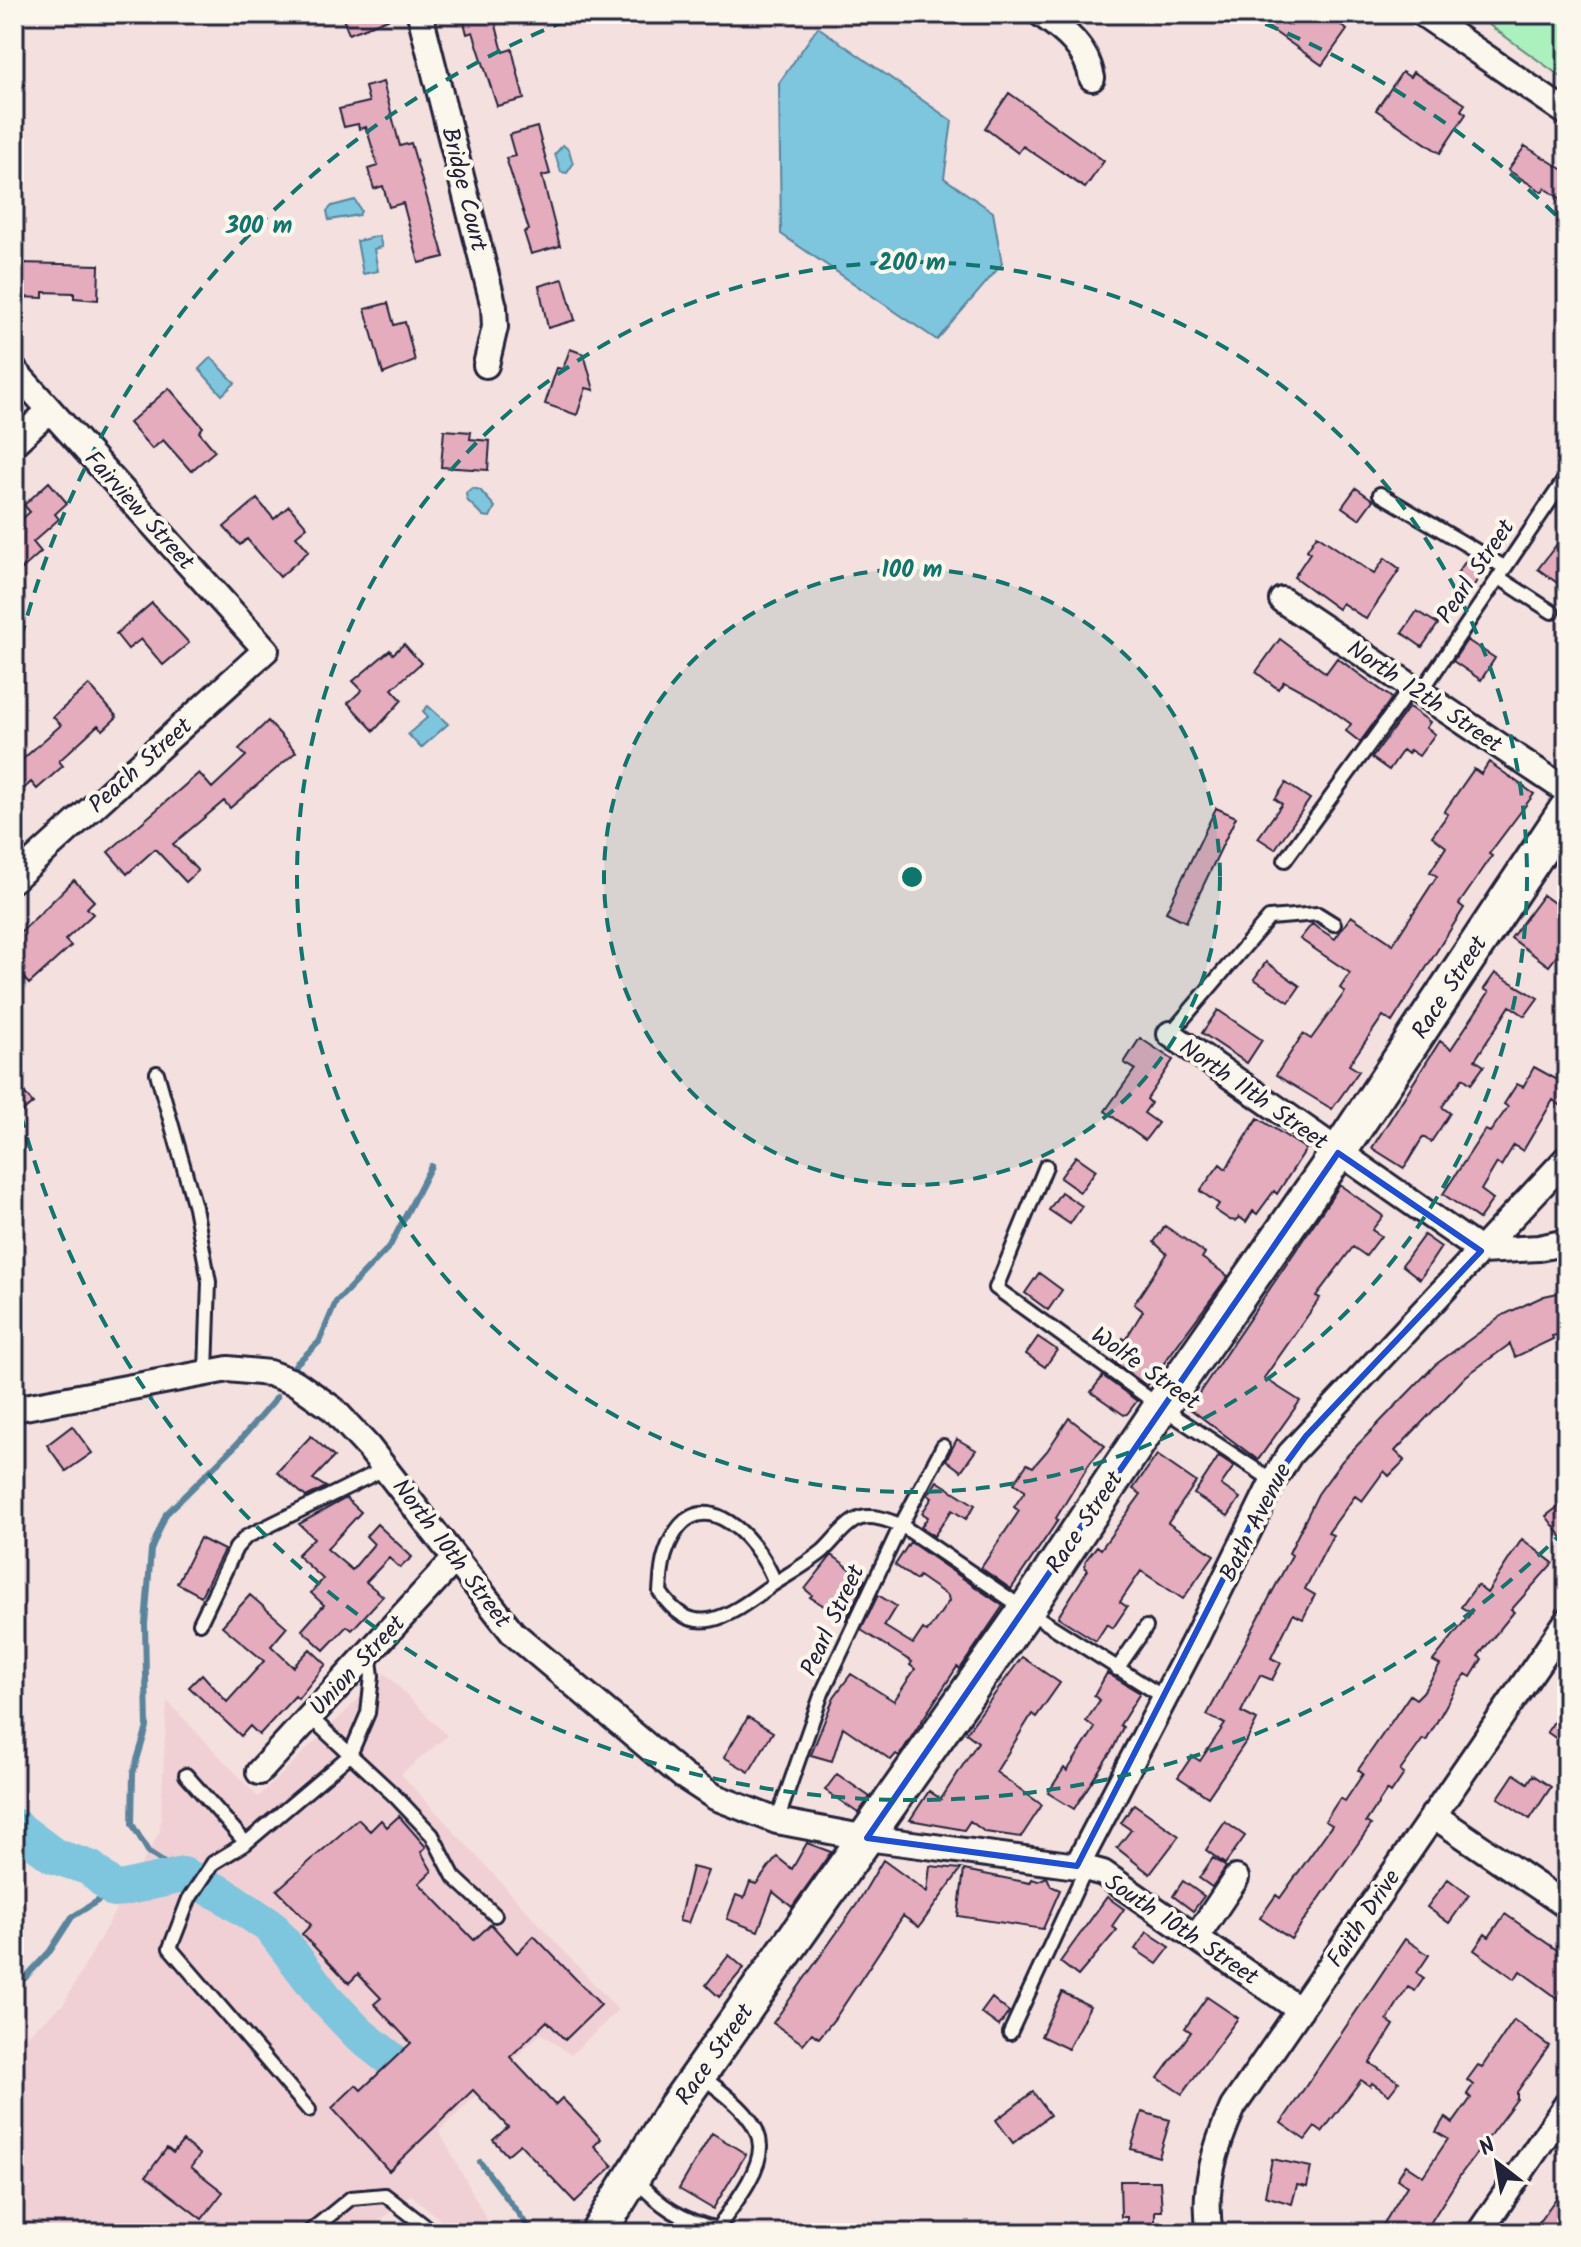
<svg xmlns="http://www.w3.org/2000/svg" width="1581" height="2247" viewBox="0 0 1581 2247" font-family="Kalam,sans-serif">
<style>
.built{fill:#f0d0d4}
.green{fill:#abf1bd;stroke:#668a7c;stroke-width:2}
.water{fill:#7dc6dd;stroke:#59849c;stroke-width:2}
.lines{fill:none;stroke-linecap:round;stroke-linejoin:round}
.stream{stroke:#59849c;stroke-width:6}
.river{stroke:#7dc6dd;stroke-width:36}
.building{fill:#e5acbe;stroke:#22223b;stroke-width:2}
.lane-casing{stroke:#22223b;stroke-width:18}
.street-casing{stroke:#22223b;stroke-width:30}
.secondary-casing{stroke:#22223b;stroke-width:40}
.lane{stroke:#fbf7ec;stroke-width:12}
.street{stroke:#fbf7ec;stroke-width:24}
.secondary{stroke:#fbf7ec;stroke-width:34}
.marked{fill:none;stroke:#1d4ed8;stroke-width:6;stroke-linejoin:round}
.ring{fill:none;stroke:#0f766e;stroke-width:4;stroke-dasharray:14 10}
.labels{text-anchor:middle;stroke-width:8;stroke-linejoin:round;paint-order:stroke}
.street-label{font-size:24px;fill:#22223b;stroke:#fbf7ec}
.centre{fill:#0f766e;stroke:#fbf7ec;stroke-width:4}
.ring-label{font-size:24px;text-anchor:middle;font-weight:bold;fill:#0f766e;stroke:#fbf7ec;stroke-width:8;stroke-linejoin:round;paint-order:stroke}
</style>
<rect width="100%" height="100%" fill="#f4e0de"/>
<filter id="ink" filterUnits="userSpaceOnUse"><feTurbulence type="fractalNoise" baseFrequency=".0125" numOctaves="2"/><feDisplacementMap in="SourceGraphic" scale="16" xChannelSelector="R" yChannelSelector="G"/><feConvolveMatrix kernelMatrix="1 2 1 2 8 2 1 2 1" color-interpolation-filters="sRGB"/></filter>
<g filter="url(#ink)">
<!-- built -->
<path class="built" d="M385,1673L447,1736L401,1774L618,2010L571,2055L541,2033L439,2131L494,2233H456L411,2195L365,2233H14V2046L63,2005L160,1831L167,1701L258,1797Z"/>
<!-- green -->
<path class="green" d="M1474,14H1567V81Z"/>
<!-- water -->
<path class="water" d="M818,27L952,121L944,178L993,212L1002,264L937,340L781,234L779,83Z
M563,145L569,150L573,164L567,173L561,172L555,154Z
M355,200L361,211L359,215L329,220L327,211L332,206Z
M379,236L382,247L374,249L378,271L363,274L357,241Z
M211,357L235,383L222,395L199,369Z
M472,488L480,490L495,507L490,517L483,516L467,500L466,493Z
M428,706L448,724L421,748L408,734L428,717L423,711Z"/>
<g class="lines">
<!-- stream -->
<path class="stream" d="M295,1365L319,1342L336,1302L390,1246L431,1166
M183,1875L149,1853L132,1824L133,1773L147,1727L145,1624L151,1550L166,1514L236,1445L277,1397
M25,1978L50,1951L72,1917L115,1890
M480,2162L533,2233"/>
<!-- river -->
<path class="river" d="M14,1826L54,1856L90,1868L115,1890L183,1875L222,1894L271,1927L325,1998L360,2035L411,2075"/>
</g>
<!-- building -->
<path class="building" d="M341,14H397L398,15L349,34Z
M462,14H493L503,52L512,49L524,99L497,106L473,32L467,34Z
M1249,14H1346L1340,24L1347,30L1322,65Z
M1402,72L1410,77L1413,72L1465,104L1461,110L1466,114L1440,153L1376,110Z
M383,82L400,146L411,143L444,257L419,263L403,203L389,207L383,186L374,189L368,169L378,166L366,127L359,129L358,124L344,127L339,109L369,102L365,87Z
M1009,93L1104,161L1085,188L1023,146L1018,153L985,128Z
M537,127L550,174L542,176L560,246L531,254L524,232L529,230L506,158L515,156L509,135Z
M1525,146L1567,172V190L1561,199L1545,188L1542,192L1508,170Z
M20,263L99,265L98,300L74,298V293L43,292V298L20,297Z
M563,279L575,320L548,328L539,286Z
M388,303L394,325L405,322L415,361L383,374L365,309Z
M570,349L584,354L594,390L586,388L577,415L545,404L557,368L563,369Z
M169,388L203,427L199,432L215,451L191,471L163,440L152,449L129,423Z
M444,430L471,432L470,439L490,441L488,470L441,467Z
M49,482L67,503L55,514L59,519L33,542L41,552L14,576V526L30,512L24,505Z
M1356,488L1373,500L1359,519L1342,507Z
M257,499L274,519L289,506L307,527L296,536L309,551L280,577L247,539L240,545L224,527Z
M1567,531V590L1538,569Z
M1317,535L1374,574L1385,558L1400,569L1366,619L1342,603L1338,609L1294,577L1310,553L1307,550Z
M1466,561L1482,573L1472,588L1455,576Z
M152,603L189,643L163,665L141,639L128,649L116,634Z
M1417,611L1438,624L1422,647L1402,633Z
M1280,639L1326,673L1337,658L1392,698L1360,742L1346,731L1351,724L1315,698L1284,681L1278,689L1256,672Z
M1467,640L1495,658L1481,680L1453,661Z
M404,644L421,663L392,689L402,700L374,731L348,703L362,690L353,681L390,650L393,654Z
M89,685L117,717L103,730L98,725L59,761L63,766L37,789L31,782L14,798V767L61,725L53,717Z
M1409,707L1430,722L1426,728L1435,734L1419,756L1410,750L1408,754L1403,750L1389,770L1372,758Z
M268,721L296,752L230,808L224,801L173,844L198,871L186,882L155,849L127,874L108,852L199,773L212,788L246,756L239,749Z
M1489,762L1534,794L1489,854L1492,856L1459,904L1464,908L1392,1022L1383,1016L1349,1065L1359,1071L1332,1109L1276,1075L1303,1034L1311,1039L1345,992L1340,988L1350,973L1300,939L1312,924L1335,939L1351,916L1393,944L1437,876L1430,872L1446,847L1432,836L1448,814L1444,812L1474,769L1481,774Z
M1286,783L1310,799L1275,849L1258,838L1282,804L1275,799Z
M1216,808L1236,817L1186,922L1166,912Z
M74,880L94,901L87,908L93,914L65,940L71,946L29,984L14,967V939Z
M1567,889V942L1549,966L1511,938L1543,895L1557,905Z
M1266,962L1300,986L1289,1002L1254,979Z
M1495,973L1538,998L1525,1016L1510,1006L1475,1060L1484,1066L1471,1084L1463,1078L1442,1107L1450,1113L1441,1127L1431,1142L1423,1137L1404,1168L1372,1148L1440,1041L1451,1049L1489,992L1484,989Z
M1218,1010L1262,1040L1247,1063L1202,1033Z
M1140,1038L1173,1060L1147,1099L1151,1103L1144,1113L1158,1123L1145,1140L1105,1111L1135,1069L1124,1063Z
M1534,1067L1567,1085V1110L1553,1100L1523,1151L1514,1145L1501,1166L1497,1163L1481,1190L1493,1199L1479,1219L1443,1194L1485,1130L1490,1132L1508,1107L1504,1104L1517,1084L1523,1087Z
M14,1080L33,1103L14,1119Z
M1258,1118L1306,1149L1277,1194L1274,1191L1257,1214L1253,1211L1246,1222L1239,1217L1236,1221L1230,1220L1215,1210L1219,1204L1200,1191L1220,1164L1226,1169Z
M1076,1156L1096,1170L1080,1192L1060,1178Z
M1340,1185L1383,1216L1372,1230L1381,1236L1366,1256L1353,1247L1316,1296L1320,1298L1264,1378L1300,1401L1258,1460L1189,1408Z
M1061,1192L1082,1206L1070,1224L1049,1210Z
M1165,1226L1205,1253L1202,1258L1228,1276L1147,1386L1113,1361L1118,1355L1114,1352L1123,1338L1125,1340L1143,1311L1134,1304L1167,1254L1154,1242Z
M1424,1235L1441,1247L1420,1279L1402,1265Z
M1039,1273L1062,1290L1048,1310L1025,1293Z
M1567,1291V1333L1552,1336L1553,1339L1515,1357L1510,1344L1466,1376L1395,1451L1405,1460L1389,1476L1384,1471L1362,1501L1355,1496L1328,1533L1333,1535L1305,1589L1315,1595L1303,1619L1293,1614L1271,1658L1281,1663L1272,1680L1260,1675L1241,1712L1257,1720L1247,1740L1208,1797L1178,1777L1192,1756L1200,1761L1225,1724L1207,1715L1292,1555L1289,1553L1318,1494L1342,1461L1435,1365L1503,1315L1544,1296Z
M1038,1337L1057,1350L1045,1367L1026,1354Z
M1103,1376L1137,1401L1127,1414L1124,1415L1091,1392Z
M1069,1418L1105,1446L1090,1463L1056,1518L1058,1520L1011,1589L981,1568L1019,1511L1014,1507L1025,1491L1014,1483L1027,1464L1033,1467L1047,1451Z
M72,1426L92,1453L66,1471L47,1445Z
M311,1436L334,1457L313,1479L326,1487L306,1497L277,1472Z
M957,1439L976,1450L961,1471L946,1460Z
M1157,1455L1196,1482L1168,1523L1214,1555L1183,1599L1141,1571L1120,1602L1127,1607L1113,1628L1107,1624L1096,1641L1058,1617L1088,1570L1085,1567L1086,1560L1097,1546L1101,1549L1141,1494L1133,1489Z
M1219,1456L1234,1466L1221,1485L1240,1498L1228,1516L1194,1494Z
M937,1481L975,1505L966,1519L952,1510L934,1536L921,1527L928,1517L922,1513L932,1498L928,1495Z
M346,1498L361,1512L327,1549L352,1570L374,1544L366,1536L377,1524L412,1557L400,1568L389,1558L366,1582L383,1596L352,1630L347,1626L324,1650L302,1630L324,1605L311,1593L323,1579L297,1555L314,1538L299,1524Z
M1567,1500V1543L1546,1516Z
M200,1538L224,1550L201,1596L177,1583Z
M1522,1539L1553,1563L1511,1610L1514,1612L1478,1656L1482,1659L1471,1677L1466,1674L1457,1686L1426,1741L1423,1739L1400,1771L1404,1774L1391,1793L1387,1790L1366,1822L1371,1825L1291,1939L1260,1918L1276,1895L1280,1898L1332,1825L1325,1821L1340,1798L1345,1801L1363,1774L1358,1770L1410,1695L1416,1699L1423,1692L1440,1665L1433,1661L1471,1613L1461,1607L1477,1585L1487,1593Z
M910,1542L1003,1606L960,1669L957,1667L899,1756L896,1754L891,1760L843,1727L832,1761L811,1755L834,1697L851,1674L894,1701L915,1669L910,1665L912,1662L861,1630L878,1595L896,1606L884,1626L913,1644L923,1629L927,1632L949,1601L948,1596L919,1576L916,1580L895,1565Z
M832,1555L865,1580L846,1620L810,1597L812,1595L805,1589Z
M250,1595L287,1627L271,1646L293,1667L310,1649L326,1664L298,1699L295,1696L259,1735L250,1726L241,1736L189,1687L202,1674L227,1702L264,1661L222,1626Z
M1022,1657L1060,1683L1036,1717L1032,1714L996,1772L1042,1805L1021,1837L985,1832L970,1821L964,1830L910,1820L929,1791L941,1799L978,1742L966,1733Z
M1107,1673L1140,1693L1120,1725L1123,1727L1114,1747L1074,1809L1048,1793L1064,1768L1067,1771L1095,1728L1086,1721L1100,1700L1094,1696Z
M1567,1702V1746L1547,1732Z
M748,1717L773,1732L749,1772L724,1757Z
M837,1774L870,1797L858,1813L825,1790Z
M1514,1774L1528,1783L1533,1775L1551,1787L1530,1819L1498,1798Z
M1134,1804L1179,1836L1150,1874L1117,1848L1131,1830L1121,1823Z
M399,1816L426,1847L421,1852L432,1871L419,1883L474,1940L491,1924L517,1953L534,1936L601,2005L565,2040L547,2021L510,2057L555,2105L562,2098L601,2139L594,2146L613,2166L575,2202L520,2144L507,2155L493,2140L508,2127L473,2090L389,2171L332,2108L356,2085L361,2090L411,2043L374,2004L381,1998L358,1974L349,1983L302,1934L311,1925L277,1890L358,1819L370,1831L381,1820L387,1827Z
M1225,1822L1245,1836L1225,1864L1206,1850Z
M807,1843L831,1852L792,1907L773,1892L758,1931L727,1919L736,1895L744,1898L750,1882L756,1884L777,1857L792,1869Z
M1213,1858L1226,1867L1212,1887L1199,1878Z
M883,1860L927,1892L930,1866L961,1869L919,1927L903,1916L836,2017L819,2038L812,2033L803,2044L773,2023L857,1904Z
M692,1867L708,1871L688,1923L679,1921Z
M964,1870L1030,1883L1032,1879L1038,1881L1047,1877L1051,1886L1060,1890L1043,1929L958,1916Z
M1448,1879L1469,1895L1449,1923L1427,1907Z
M1183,1881L1204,1896L1193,1911L1173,1896Z
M1107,1897L1124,1909L1112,1926L1117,1930L1078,1976L1060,1962Z
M1505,1914L1567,1957V2005L1520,1971L1515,1979L1474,1950L1485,1934L1489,1937Z
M1147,1932L1170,1947L1157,1964L1135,1949Z
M1405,1939L1429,1955L1417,1973L1424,1978L1415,1991L1408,1987L1387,2020L1394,2025L1370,2063L1399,2082L1389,2095L1372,2083L1370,2086L1361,2080L1322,2132L1315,2127L1305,2140L1281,2123Z
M729,1955L744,1968L719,1997L706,1985Z
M1062,1992L1090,2006L1068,2049L1041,2036Z
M1207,1997L1238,2018L1182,2094L1158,2078L1191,2032L1185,2028Z
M992,1998L1009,2012L999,2026L981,2013Z
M1514,2020L1549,2046L1517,2092V2099L1461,2174L1424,2233H1378L1407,2186L1397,2179L1406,2165L1423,2176L1448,2139L1436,2132L1445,2117L1453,2123L1471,2098L1467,2094L1473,2085L1467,2080L1478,2065L1482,2067Z
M1033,2092L1050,2115L1013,2143L996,2120Z
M1142,2112L1170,2120L1159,2157L1131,2149Z
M712,2133L746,2154L713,2209L679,2189Z
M183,2141L200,2155L191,2167L223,2192L202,2219L146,2176L167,2148L173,2153Z
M1272,2159L1311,2167L1307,2187L1297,2185L1292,2204L1265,2196Z
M1120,2181H1160L1162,2211H1155V2226H1127V2217H1121Z
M1567,2183V2233H1531Z"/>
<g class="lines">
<!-- lane casing -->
<g class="lane-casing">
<path id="lane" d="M1380,494L1504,567
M1498,577L1552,612
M1421,692L1567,476
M1285,860L1412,686
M1170,1034L1269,918L1318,914L1334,924
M157,1073L195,1207L209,1282L206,1372
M1046,1166L996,1288L1161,1407L1273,1481
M775,1583C756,1532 692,1472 665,1555C661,1567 661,1580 660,1592C695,1645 733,1613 772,1585C789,1574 807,1564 823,1551C833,1542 842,1528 854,1521C869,1512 886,1520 901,1525L1026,1610L1165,1698
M200,1623L236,1548L246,1537L386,1468
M1117,1669L1146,1627
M310,1717L396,1797L432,1835L454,1877L495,1915
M186,1775L246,1843
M777,1821L822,1693L901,1525L943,1446
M1010,2033L1086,1868
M309,2110L170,1948L189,1899L213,1863L246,1843L350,1755L368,1713L372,1676L369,1653
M635,2179C660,2206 681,2220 717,2229C771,2153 783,2135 701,2076
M308,2233L351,2198L385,2195L434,2233"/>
</g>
<!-- street casing -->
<g class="street-casing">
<path id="street" d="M420,14L494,307L495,327L486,365
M1041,14C1065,31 1087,48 1092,78
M1423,14L1567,113
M14,370L266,650L14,879
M14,443L50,410
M1282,600L1567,791
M1170,1034L1481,1251L1539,1248L1567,1242
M14,1409L228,1369L269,1373L296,1383L333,1409L369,1448L513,1633L683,1776L715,1797L777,1821L867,1838L1077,1866L1103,1873L1300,2010
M259,1772L455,1559
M1433,1815L1567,1906
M1077,1866L1197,1636L1273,1481L1290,1454L1567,1158
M1196,1938L1236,1878
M1210,2233C1202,2189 1215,2147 1233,2107L1567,1621
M1479,2233L1567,2104"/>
</g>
<!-- secondary casing -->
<g class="secondary-casing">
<path id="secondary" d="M598,2233L675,2108L1026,1610L1161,1407L1338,1153L1567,809"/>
</g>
<!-- lane -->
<use href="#lane" class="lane"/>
<!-- street -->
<use href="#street" class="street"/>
<!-- secondary -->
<use href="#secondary" class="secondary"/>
</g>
</g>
<!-- marked area -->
<path class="marked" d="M1338,1153L1481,1251L1306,1436L1273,1481L1077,1866L867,1838Z"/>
<!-- distance rings -->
<circle cx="912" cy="877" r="308" fill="#0f766e" fill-opacity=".12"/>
<g class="ring">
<circle cx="912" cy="877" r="308"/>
<circle cx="912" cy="877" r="615"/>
<path d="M1565 1530A923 923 0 0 1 15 1092M15 662A923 923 0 0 1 581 15M1243 15A923 923 0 0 1 1565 224"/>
</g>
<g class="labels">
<!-- street labels -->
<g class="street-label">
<text transform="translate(465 189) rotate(76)" y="8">Bridge Court</text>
<text transform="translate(140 510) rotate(48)" y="8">Fairview Street</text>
<text transform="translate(1475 571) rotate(-56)" y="8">Pearl Street</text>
<text transform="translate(1425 696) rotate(34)" y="8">North 12th Street</text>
<text transform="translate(140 765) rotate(-42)" y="8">Peach Street</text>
<text transform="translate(1449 987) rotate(-57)" y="8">Race Street</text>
<text transform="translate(1254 1094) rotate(35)" y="8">North 11th Street</text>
<text transform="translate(1146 1368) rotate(35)" y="8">Wolfe Street</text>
<text transform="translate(1084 1522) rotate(-56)" y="8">Race Street</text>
<text transform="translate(1255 1522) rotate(-63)" y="8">Bath Avenue</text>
<text transform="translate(452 1553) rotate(53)" y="8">North 10th Street</text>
<text transform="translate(832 1620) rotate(-65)" y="8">Pearl Street</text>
<text transform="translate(357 1665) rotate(-47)" y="8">Union Street</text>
<text transform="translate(1363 1918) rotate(-56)" y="8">Faith Drive</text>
<text transform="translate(1182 1929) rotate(34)" y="8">South 10th Street</text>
<text transform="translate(714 2054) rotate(-55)" y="8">Race Street</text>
</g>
</g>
<circle cx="912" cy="877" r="12" class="centre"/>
<g class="ring-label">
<text x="259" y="233">300 m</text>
<text x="912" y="270">200 m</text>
<text x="912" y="577">100 m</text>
</g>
<!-- margin -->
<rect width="1581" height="2247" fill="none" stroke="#fbf7ec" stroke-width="48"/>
<rect x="24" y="24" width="1533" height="2199" fill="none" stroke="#22223b" stroke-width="3" filter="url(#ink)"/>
<!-- north arrow -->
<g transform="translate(1497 2163) rotate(329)" stroke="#fbf7ec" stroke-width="6" paint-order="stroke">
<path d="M0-6L14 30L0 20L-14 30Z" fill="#22223b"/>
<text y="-12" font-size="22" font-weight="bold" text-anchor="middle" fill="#22223b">N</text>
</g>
</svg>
